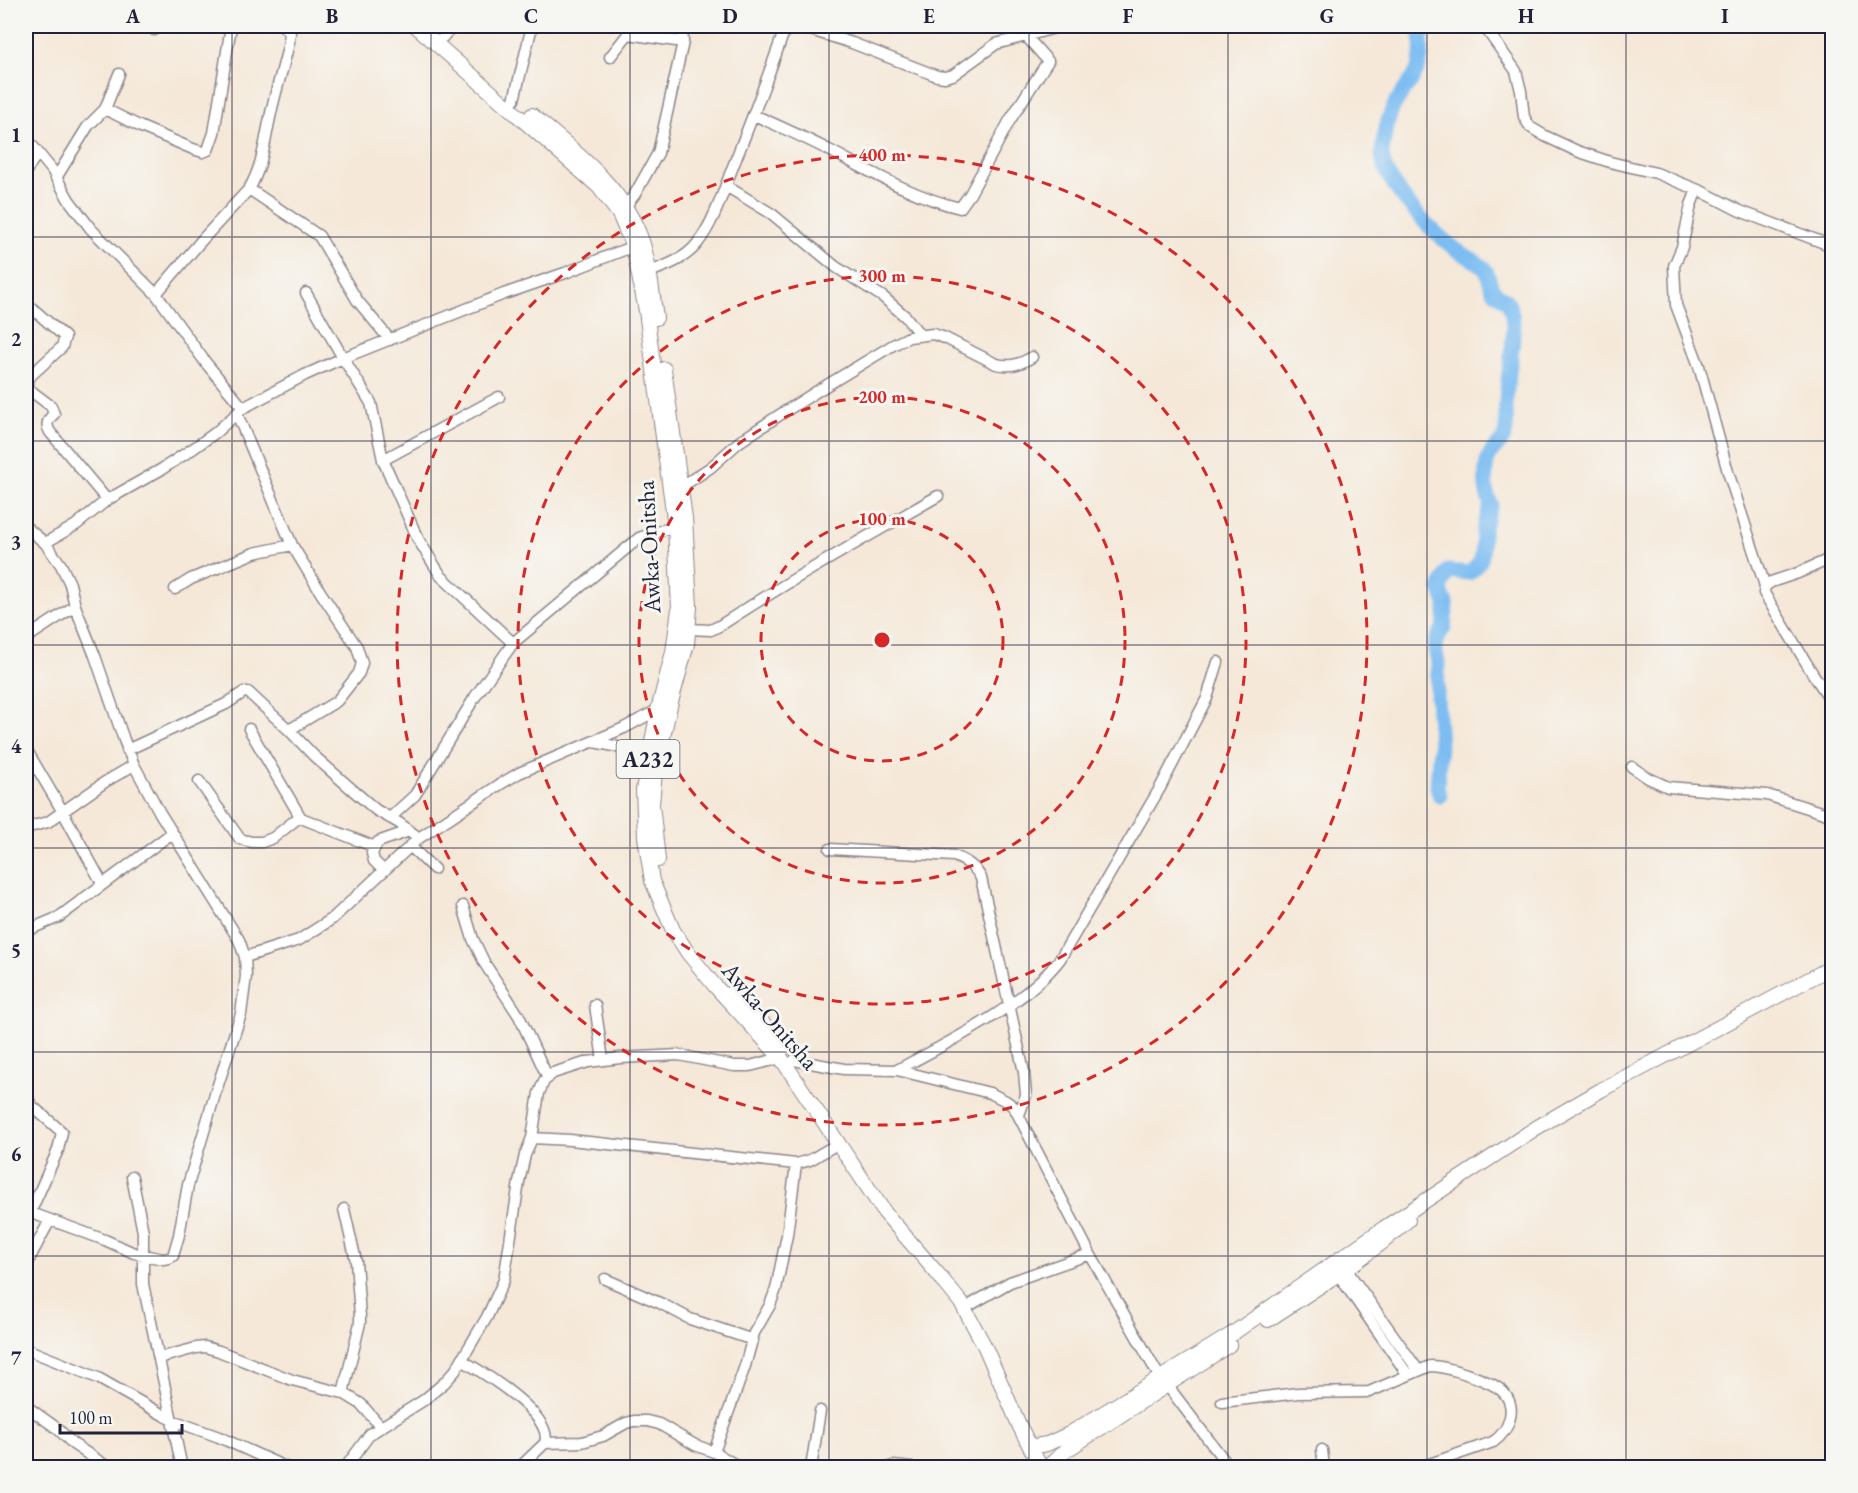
<svg xmlns="http://www.w3.org/2000/svg" width="1858" height="1493" viewBox="0 0 1858 1493" font-family="'EB Garamond',serif">
<style>
.lines{fill:none;stroke-linecap:round;stroke-linejoin:round}
.river{stroke:#7dbdf2;stroke-width:15}
.minor-casing{stroke:#8c858a;stroke-width:13}
.major-casing{stroke:#8c858a;stroke-width:16}
.minor{stroke:#fff;stroke-width:10}
.major{stroke:#fff;stroke-width:14}
.grid{fill:none;stroke:#22223b;stroke-width:1.5;stroke-opacity:0.55}
.ring{fill:none;stroke:#d62828;stroke-width:3;stroke-dasharray:10 8}
.labels{text-anchor:middle;stroke-width:6;stroke-linejoin:round;paint-order:stroke}
.shield{fill:#f6f6f2;stroke:#626272;stroke-width:1.5}
.shield-label{font-size:22px;font-weight:bold;fill:#22223b}
.street-label{font-size:24px;fill:#22223b;stroke:#f6f6f2}
.centre{fill:#d62828;stroke:#f6f6f2;stroke-width:3}
.ring-label{font-size:18px;text-anchor:middle;font-weight:bold;fill:#d62828;stroke:#f6f6f2;stroke-width:6;stroke-linejoin:round;paint-order:stroke}
.neatline{fill:none;stroke:#22223b;stroke-width:2}
.grid-label{font-size:20px;text-anchor:middle;font-weight:bold;fill:#22223b}
</style>
<rect width="100%" height="100%" fill="#f6f6f2"/>
<filter id="ink" filterUnits="userSpaceOnUse"><feTurbulence type="fractalNoise" baseFrequency=".0167" numOctaves="2"/><feDisplacementMap in="SourceGraphic" scale="12" xChannelSelector="R" yChannelSelector="G"/><feConvolveMatrix kernelMatrix="1 2 1 2 8 2 1 2 1" color-interpolation-filters="sRGB"/></filter>
<filter id="wash" filterUnits="userSpaceOnUse"><feTurbulence type="fractalNoise" baseFrequency=".008" numOctaves="4" result="noise"/><feDisplacementMap in="SourceGraphic" scale="24" xChannelSelector="R" yChannelSelector="G"/><feGaussianBlur stdDeviation="1.35" result="paint"/><feColorMatrix in="noise" values="0 0 0 0 0 0 0 0 0 0 0 0 0 0 0 0 0 1.4 0 .05"/><feComposite in="paint" operator="in"/></filter>
<g filter="url(#wash)">
<rect width="100%" height="100%" fill="#f5e8d8"/>
<g class="lines">
<!-- river -->
<path class="river" d="M1421,26C1421,39 1423,53 1419,66C1414,81 1402,91 1395,104C1389,115 1386,126 1384,139C1383,146 1381,153 1383,161C1389,188 1431,231 1454,248C1463,255 1475,259 1484,268C1491,275 1488,286 1495,292C1498,296 1503,297 1506,300C1511,306 1513,318 1513,326C1514,351 1507,377 1506,402C1505,413 1508,424 1505,434C1503,443 1497,445 1492,451C1483,463 1484,492 1491,504C1489,513 1484,523 1483,533C1481,552 1487,559 1469,573L1448,571L1440,589L1446,603V611L1444,627L1436,641L1435,649L1438,662L1437,697L1440,746L1437,788L1440,796"/>
</g>
</g>
<g filter="url(#ink)">
<g class="lines">
<!-- minor casing -->
<g class="minor-casing">
<path id="minor" d="M798,26L852,43L937,76L945,77L953,75L996,44L1062,26
M1484,26L1516,71L1521,91L1524,117L1530,127L1545,136L1577,151L1610,162L1656,173L1703,192L1740,211L1832,246
M154,30L156,26
M628,34L683,42
M443,37L452,26
M610,57L628,34V26
M514,100L532,26
M105,109L141,127L193,149L203,152L208,150L214,133L231,26
M754,115C779,126 805,138 829,150C871,172 914,197 960,208L970,194L1010,120L1048,61L1025,35L1007,26
M26,138L52,170L69,200L91,229L156,294L206,363L243,408
M26,171L37,154
M56,178L88,126L105,109L119,74
M726,186L772,214L836,267L883,297L906,317L920,335
M249,189L319,236L357,300L390,340
M1697,190L1691,205L1682,247L1674,266L1676,305L1699,366L1728,472L1765,586
M625,207L635,194L658,153L683,42L682,26
M649,272C666,266 685,259 697,244C714,222 722,195 732,169C751,121 769,74 786,26
M306,293L343,358L371,403L383,460L418,539L441,576L513,643
M156,294L201,241L249,189C263,166 265,139 271,113C276,89 284,66 289,42L290,33L283,26
M26,303L65,337L62,347L27,379V388L51,406L54,414C48,419 45,424 50,432L107,500
M237,414L292,545L321,593L357,647L362,663L359,673L337,701L289,730
M383,460L499,397
M681,487L711,467L739,442L778,416L819,390L893,345L909,337L933,334L945,338L996,364C1010,367 1019,365 1032,357
M26,527L45,543L61,565L70,584L75,606L95,656L124,740L134,765L160,813L239,940L245,957L246,976L241,1014L216,1091L188,1185L179,1235L173,1256L169,1258L163,1259L134,1253L105,1240L26,1211
M45,543L76,525L107,500L162,469L194,448L215,433L243,408L305,375L343,358L504,294L565,273L639,244
M1832,558L1798,573L1771,582L1765,586L1764,593L1813,674L1832,702
M175,589L191,579L254,553L292,545
M688,629L711,630L721,625C791,579 865,538 938,496
M26,638L75,606
M249,729L301,818
M593,742C618,746 633,749 651,768
M26,749L63,812L102,883
M127,750L226,704L244,692H248L289,730L314,756L355,792L376,810L399,823L419,838
M1632,767L1648,778L1668,787L1767,795L1827,814L1832,813
M199,781L240,839L252,842H262L273,838L298,818H301L375,847
M390,818L415,795L475,697L513,643L639,538L675,526
M26,828L48,822L105,782L134,765
M410,846L434,869
M830,849L954,856C966,861 975,866 981,878L1024,1072L1026,1095L1019,1115
M384,871L374,861L372,853L378,842L409,831
M463,906L473,939L485,964L519,1016L548,1078
M26,931L59,917L172,833
M245,957L299,940L332,919L419,838L499,785L519,773L624,728L663,707
M595,1005L603,1060
M794,1060L844,1069L897,1070L990,1093L1006,1101L1014,1107L1090,1254L1160,1378
M897,1070C949,1042 1024,1006 1060,959L1160,788L1207,698L1218,662
M26,1095L32,1106L62,1132L58,1150L30,1213
M532,1138L570,1140L796,1164L810,1160L839,1143
M132,1177L143,1232V1284L182,1468
M26,1265L50,1220
M1346,1269L1418,1370
M1338,1274L1408,1375
M605,1279L662,1304L690,1319L753,1340
M972,1304L1010,1282L1090,1254
M26,1349L98,1378L172,1420L219,1437L287,1468
M159,1358L196,1348L205,1347L219,1351L292,1380L343,1393L361,1404L381,1427
M462,1360C482,1372 554,1415 545,1443
M1167,1385L1230,1468
M343,1393L360,1323V1316L356,1261L344,1209
M1222,1402L1298,1393L1369,1392L1430,1366C1446,1366 1494,1381 1504,1393C1518,1409 1508,1432 1493,1442L1418,1468
M26,1406L58,1429L73,1444L109,1468
M1322,1450L1324,1468
M714,1452L745,1366L754,1333L770,1305L776,1289L787,1235L796,1164
M345,1468L370,1434L424,1400L444,1383L455,1371L487,1317L504,1280L519,1182L525,1155L532,1138L539,1093L544,1081L553,1073L588,1062L620,1058L679,1055L734,1066H750L781,1058
M519,1468L545,1443L582,1442L603,1436L626,1423L634,1421H647L659,1424L695,1445L714,1452L741,1468
M811,1468L820,1411
M887,1468L893,1466L912,1468
M1024,1468L1038,1462"/>
</g>
<!-- major casing -->
<g class="major-casing">
<path id="major" d="M416,26L599,187L619,214L633,246L646,311L675,526L679,609L673,652L658,710L643,790L645,837L652,881L673,930L688,953L715,986L781,1058L885,1213L937,1273L962,1304L985,1347L1020,1427L1041,1468
M532,115C575,152 623,186 642,241C650,265 652,292 656,318
M658,860L652,804L655,771L671,702L687,644L690,607L685,518L664,369
M733,991L773,1034L784,1048
M1268,1320L1346,1269L1384,1241L1408,1220
M1030,1447L1047,1444L1069,1434L1232,1334L1384,1228L1536,1128L1601,1090L1832,967
M1046,1468L1068,1449L1229,1345"/>
</g>
<!-- minor -->
<use href="#minor" class="minor"/>
<!-- major -->
<use href="#major" class="major"/>
</g>
</g>
<!-- grid -->
<path class="grid" d="M232,26V1468M431,26V1468M630,26V1468M829,26V1468M1029,26V1468M1228,26V1468M1427,26V1468M1626,26V1468M26,237H1832M26,441H1832M26,645H1832M26,848H1832M26,1052H1832M26,1256H1832"/>
<!-- distance rings -->
<g class="ring">
<circle cx="882" cy="640" r="121"/>
<circle cx="882" cy="640" r="243"/>
<circle cx="882" cy="640" r="364"/>
<circle cx="882" cy="640" r="485"/>
</g>
<g class="labels">
<!-- shield labels -->
<rect class="shield" x="616.5" y="740" width="63" height="38" rx="4.5"/>
<g class="shield-label">
<text x="648" y="767">A232</text>
</g>
<!-- street labels -->
<g class="street-label">
<text transform="translate(649 547) rotate(-93)" y="8">Awka-Onitsha</text>
<text transform="translate(770 1016) rotate(49)" y="8">Awka-Onitsha</text>
</g>
</g>
<circle cx="882" cy="640" r="9" class="centre"/>
<g class="ring-label">
<text x="882" y="161">400 m</text>
<text x="882" y="282">300 m</text>
<text x="882" y="403">200 m</text>
<text x="882" y="525">100 m</text>
</g>
<!-- margin -->
<rect width="1858" height="1493" fill="none" stroke="#f6f6f2" stroke-width="66"/>
<!-- scale -->
<path d="M60 1424v9h122v-9" fill="none" stroke="#22223b" stroke-width="3"/>
<text x="69" y="1424" font-size="18" fill="#22223b" stroke="#f6f6f2" stroke-width="4.5" paint-order="stroke">100 m</text>
<rect x="33" y="33" width="1792" height="1427" class="neatline"/>
<g class="grid-label">
<text x="133" y="23">A</text>
<text x="332" y="23">B</text>
<text x="531" y="23">C</text>
<text x="730" y="23">D</text>
<text x="929" y="23">E</text>
<text x="1128" y="23">F</text>
<text x="1327" y="23">G</text>
<text x="1526" y="23">H</text>
<text x="1725" y="23">I</text>
<text x="16" y="142">1</text>
<text x="16" y="346">2</text>
<text x="16" y="549">3</text>
<text x="16" y="753">4</text>
<text x="16" y="957">5</text>
<text x="16" y="1161">6</text>
<text x="16" y="1365">7</text>
</g>
</svg>
